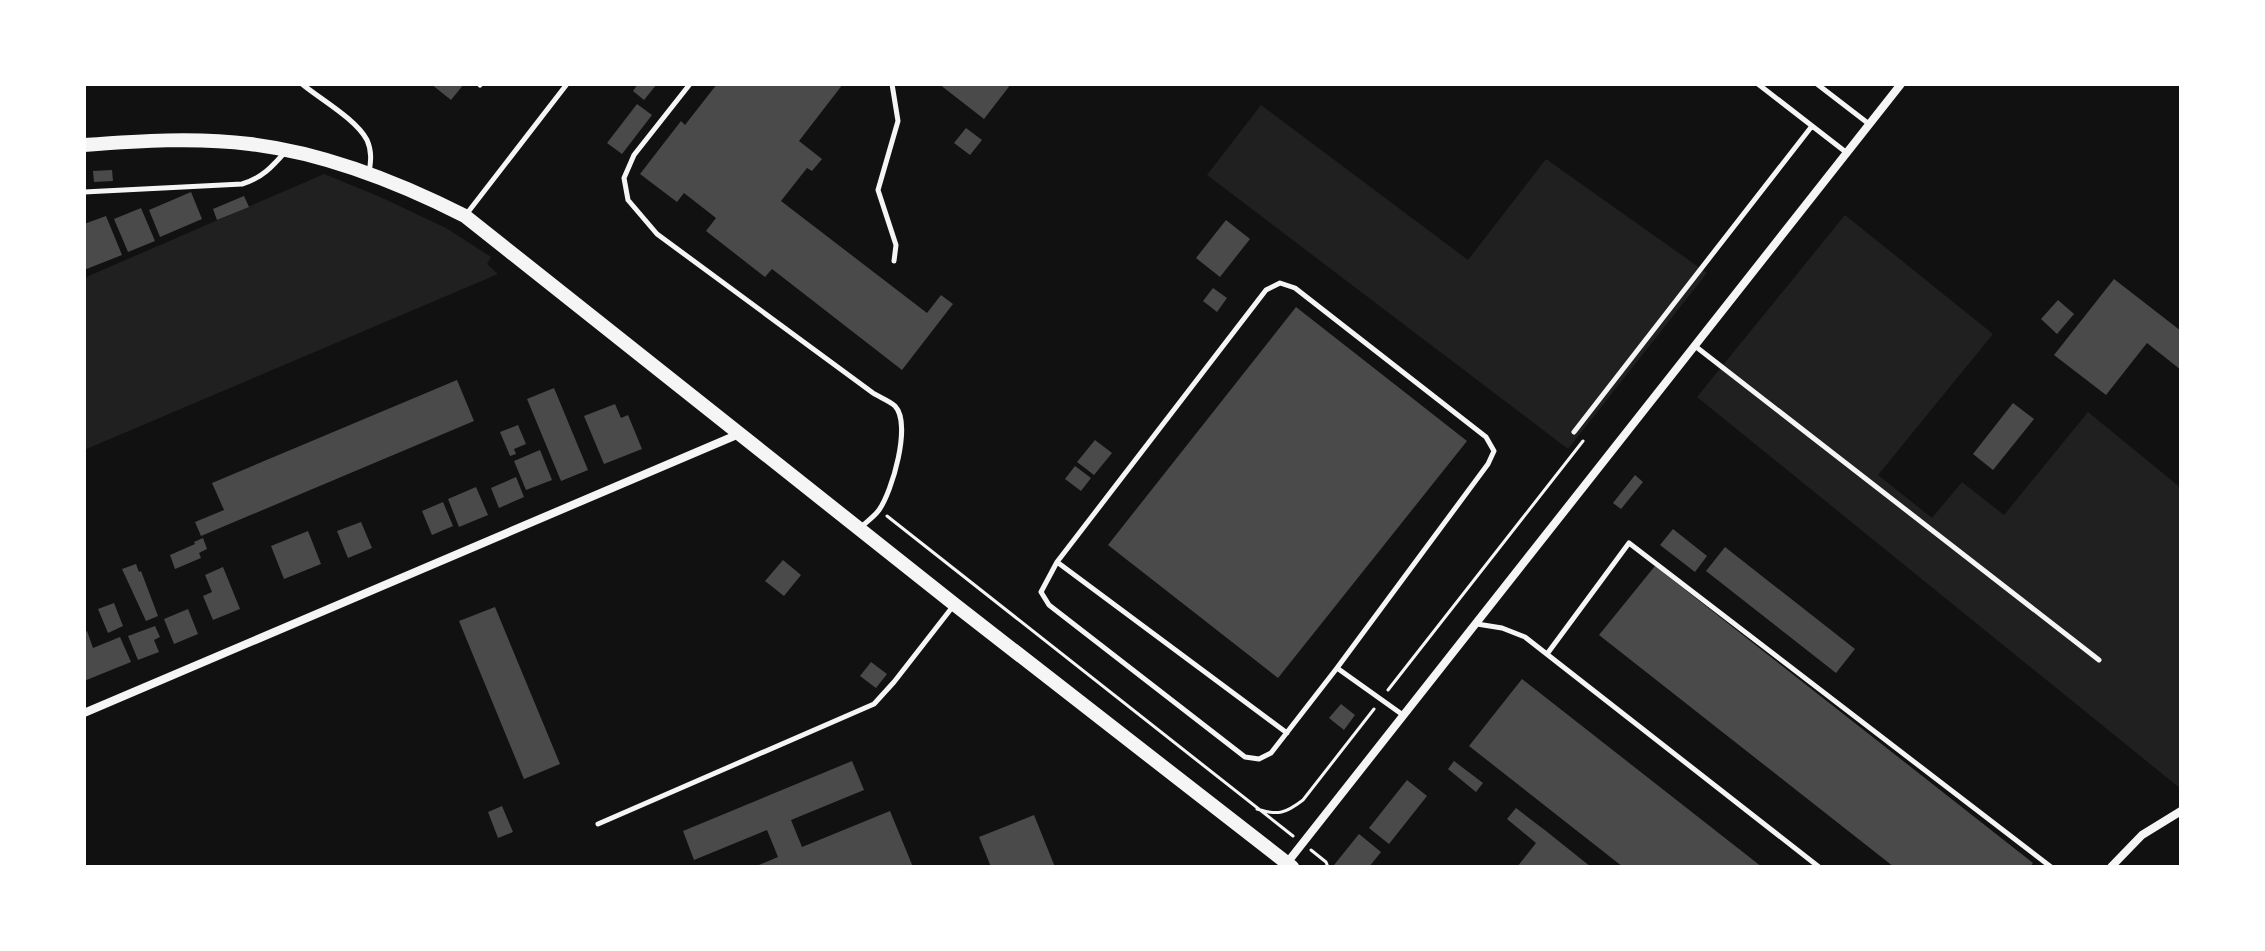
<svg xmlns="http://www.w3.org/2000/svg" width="2265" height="951" viewBox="0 0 2265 951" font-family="'Alegreya Sans',sans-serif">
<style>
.green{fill:#202020}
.building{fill:#4a4a4a}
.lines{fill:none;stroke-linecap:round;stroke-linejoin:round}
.path{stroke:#f5f5f5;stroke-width:3}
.service{stroke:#f5f5f5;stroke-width:5}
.minor{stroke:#f5f5f5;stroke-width:8}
.secondary{stroke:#f5f5f5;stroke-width:14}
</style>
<rect width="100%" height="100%" fill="#111"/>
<!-- green -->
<path class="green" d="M1261,105L1468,260L1546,159L1707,273L1568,449L1207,175Z
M324,174L378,196L446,228L491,257L487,264L498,274L84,450V278Z
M1845,215L1993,334L1878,475L1932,518L1962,482L2004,515L2088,412L2181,488V789L1697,397Z"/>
<!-- building -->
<path class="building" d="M431,84H464L451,100Z
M638,84H657L644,100L633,91Z
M717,84H843L799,141L822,159L812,171L807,168L781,201L927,313L941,295L953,304L902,370L772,269L765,277L706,231L716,218L684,193L677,202L640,174L681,121L685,125Z
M939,84H1011L984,119Z
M637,104L652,115L622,154L607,143Z
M966,128L982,140L970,155L954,143Z
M112,170L113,181L94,182L93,171Z
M191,192L202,219L160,237L149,210Z
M244,196L249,207L217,220L213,209Z
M141,208L155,241L128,252L114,219Z
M106,216L122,255L84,270V224Z
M1226,220L1250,239L1220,277L1196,258Z
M2114,279L2181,331V370L2147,343L2106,395L2054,355Z
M1213,288L1227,298L1217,312L1203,301Z
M2058,300L2074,314L2057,334L2041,319Z
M1296,307L1467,441L1278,678L1108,545Z
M457,380L474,421L201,536L195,522L224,510L212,483Z
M554,388L588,470L561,481L527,399Z
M2013,403L2034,419L1993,470L1973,454Z
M615,404L621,418L628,415L642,449L604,464L584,416Z
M518,425L526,444L514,449L516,454L510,456L500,432Z
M1095,440L1112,453L1094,475L1077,462Z
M540,450L552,480L526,490L514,461Z
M1075,466L1091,478L1081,491L1065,479Z
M1635,475L1643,482L1621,509L1613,503Z
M516,477L524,497L499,508L491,488Z
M476,487L488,515L459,527L448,499Z
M443,502L453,526L432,535L422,511Z
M361,522L372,548L348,558L337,531Z
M1673,529L1707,556L1695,572L1660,545Z
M308,531L321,564L284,579L271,546Z
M203,538L207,549L199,553L201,558L175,569L170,555L195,544L194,542Z
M1725,547L1855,649L1836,673L1706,571Z
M783,560L801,575L784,596L765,581Z
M136,564L139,572L141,571L158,616L146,621L122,569Z
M1655,566L2033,863L2030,867H1894L1599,635Z
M223,567L240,609L213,620L203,596L212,592L205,575Z
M114,603L123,626L108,633L98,609Z
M495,607L560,764L524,779L459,621Z
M188,609L198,634L174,644L164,619Z
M155,626L160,637L154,640L159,652L138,660L128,636Z
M87,631L93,648L120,637L131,662L84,681V632Z
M871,662L887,674L876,688L860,676Z
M1522,679L1762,867H1623L1469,746Z
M1341,704L1355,715L1344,730L1329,718Z
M852,761L864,790L791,820L802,847L890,811L913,867H754L778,857L767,830L694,860L683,831Z
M1454,761L1483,783L1476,792L1448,769Z
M1407,780L1427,796L1389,844L1369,828Z
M502,806L513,832L498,838L488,812Z
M1516,808L1546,831L1591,867H1517L1536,843L1507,819Z
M1034,815L1055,867H991L979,837Z
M1359,834L1381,852L1369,867H1336L1334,865Z"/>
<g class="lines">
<!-- path -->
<path class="path" d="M887,516L1293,836
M1388,690L1583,441
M1257,809C1278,816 1286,813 1303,800L1374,709
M1311,850L1326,862L1328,867"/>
<!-- service -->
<path class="service" d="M302,84C320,99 356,119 367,140C372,151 371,161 369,173
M690,84L634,155L624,178L628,200L657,234L873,393C879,397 890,401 895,406C912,424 892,492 879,510C874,517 866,522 860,528
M892,84L898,121L878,190L896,245L894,261
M1758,84L1847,153
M1817,84L1869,124
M480,85L481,84
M84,192L242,184C262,178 272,167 286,151
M465,216L567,84
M1695,346L2099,660
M1574,432L1812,126
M1057,562L1287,733
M1477,624L1502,628L1525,637L1819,867
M1547,654L1629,543L2051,867
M1337,668L1271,753L1259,759L1245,757L1049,605L1041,592L1057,562L1266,290L1280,283L1295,288L1486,437L1494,451L1488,464L1337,668L1403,715
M598,824L874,704L894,682L954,605"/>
<!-- minor -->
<path class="minor" d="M84,713L739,434
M1287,863L1901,84
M2111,867L2142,835L2181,811"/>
<!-- secondary -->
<path class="secondary" d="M84,145C139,141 195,137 250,144C325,153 398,182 465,216L954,604L1292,867"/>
</g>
<!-- border -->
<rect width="2265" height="951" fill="none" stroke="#ffffff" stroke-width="172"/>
</svg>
